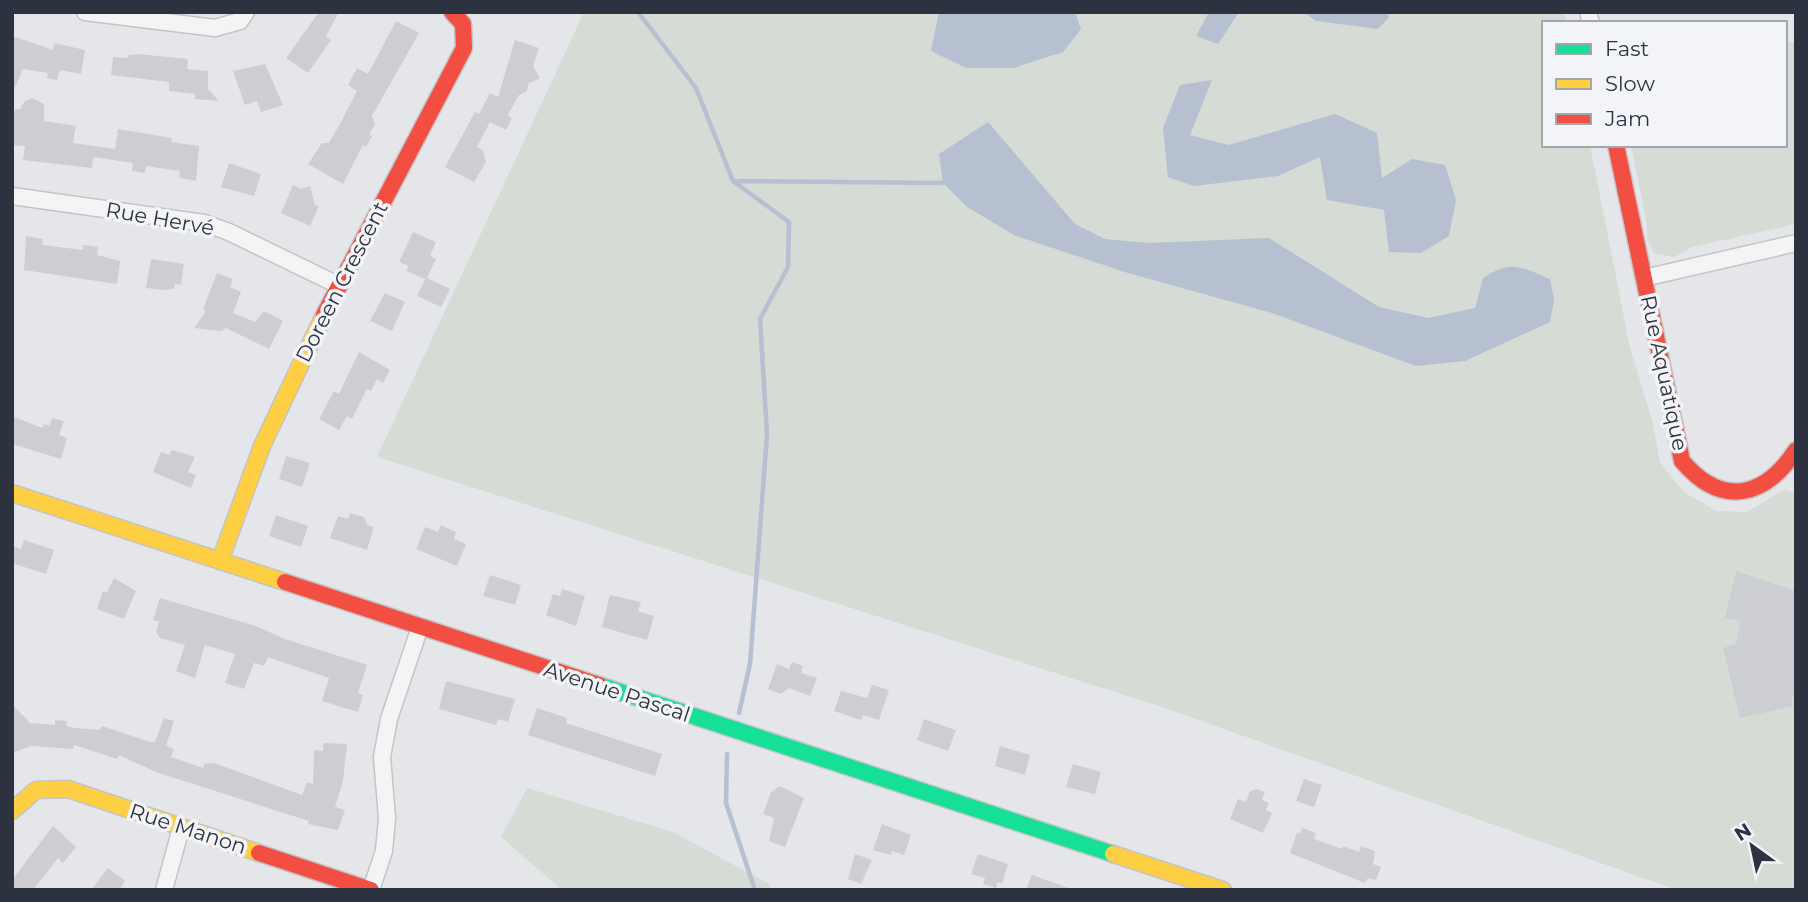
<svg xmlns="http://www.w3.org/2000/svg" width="1808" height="902" viewBox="0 0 1808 902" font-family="Montserrat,sans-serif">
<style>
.green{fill:#d4dcd5}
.water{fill:#b6c0d0}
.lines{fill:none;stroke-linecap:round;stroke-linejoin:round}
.stream{stroke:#b6c0d0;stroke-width:4.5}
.building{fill:#cdced1}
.street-casing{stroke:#c3c4c7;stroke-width:19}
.fast-casing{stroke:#c3c4c7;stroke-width:19}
.slow-casing{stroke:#c3c4c7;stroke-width:19}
.jam-casing{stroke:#c3c4c7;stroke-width:19}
.street{stroke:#f4f4f5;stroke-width:16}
.fast{stroke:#16e098;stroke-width:16}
.slow{stroke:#ffcf43;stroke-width:16}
.jam{stroke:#f24e42;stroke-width:16}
.labels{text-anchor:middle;stroke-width:7;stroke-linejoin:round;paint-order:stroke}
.street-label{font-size:21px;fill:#2d3240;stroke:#f3f4f7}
</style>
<rect width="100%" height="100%" fill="#e4e6e9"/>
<!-- green -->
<path class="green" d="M584,12H1564L1566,23H1544V145H1590L1630,348L1653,424L1660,463L1684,492L1716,511L1747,512L1785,489L1796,493V890H1677L1162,707L377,457Z
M1785,42H1796V224L1692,247L1675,257L1655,254L1647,240V224L1631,145H1785Z
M527,788L673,832L769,884L772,890H562L501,837Z"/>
<!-- water -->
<path class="water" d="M939,12H1075L1081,29L1063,52L1013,68H966L931,51Z
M1209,12H1239L1218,44L1196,36Z
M1303,12H1387L1389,17L1378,29L1316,21Z
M1212,80L1190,135L1229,145L1335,114L1377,133L1382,178L1412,159L1445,165L1456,200L1449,236L1421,253L1389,252L1384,210L1327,200L1320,157L1278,176L1194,186L1168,177L1163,128L1180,85Z
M988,122L1075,224L1105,239L1149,243L1269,238L1379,307L1428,318L1475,308L1483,278C1511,259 1522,267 1550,279L1554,300L1550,322L1465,361L1416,366L1272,313L1128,273L1014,235L967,207L943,183L939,154Z"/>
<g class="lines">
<!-- stream -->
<path class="stream" d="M638,12L696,88L733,181L789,222L788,267L760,319L767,434L750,664L739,713
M734,181L943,183
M727,754L726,803L755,890"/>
</g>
<!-- building -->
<path class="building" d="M319,12H339L326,36L331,40L308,73L286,58Z
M396,21L419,33L372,116L375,124L369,134L372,136L366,147L363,145L343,184L308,164L322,143H329L342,120L357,91L348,85L357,68L368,74Z
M12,36L53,50L54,43L85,50L81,74L60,70L57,80L47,78L48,73L23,69L12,94Z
M515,40L539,48L533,66L540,78L529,83L526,92L519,95L508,115L512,118L506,130L490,122L477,147L483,150L486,162L474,182L445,167L475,112L479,114L490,93L498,97Z
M138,54L188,59L187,69L208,71V89L219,101L195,99V94L169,91V82L111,75L113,57L128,58V55Z
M265,64L283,105L261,112L257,101L245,105L233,71Z
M32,98L44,104V121L76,126L73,143L115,149L118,129L172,138L171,142L199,146L196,181L179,178L180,171L146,166L145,173L132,171L133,163L93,157L92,168L23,160L25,146L12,145V121L15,109H20L24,102Z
M229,163L261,174L254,196L221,187Z
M293,185L301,189L310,186L315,205L319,206L310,226L281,213Z
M413,232L436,242L430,256L436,259L427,278L450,289L441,307L417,296L425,279L406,271L409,266L399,262Z
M26,236L43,239L42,245L83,250V245L98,247L97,255L120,261L117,284L24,270Z
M151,259L184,264L181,285L175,284L174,289L164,290L146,288Z
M217,273L233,279L230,287L241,292L233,313L255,322L264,311L283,321L269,349L226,328L221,331L194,328L206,311L203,309Z
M385,293L405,302L392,331L370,321Z
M359,352L390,370L383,383L377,379L371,391L367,389L352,419L347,416L339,430L319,419L334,391L339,394Z
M12,416L42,428L44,424L50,426L52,418L64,421L59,435L67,438L61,459L12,444Z
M172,450L195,457L188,472L196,475L191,488L153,472L161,452L169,455Z
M286,456L310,463L302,487L279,479Z
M350,513L364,517L367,525L374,527L367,550L330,538L338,516L348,519Z
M276,515L308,526L301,547L269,536Z
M441,525L456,532L454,539L466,544L457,566L416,549L425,527L438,532Z
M24,540L54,550L46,574L12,563V546L21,549Z
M1736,571L1796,591V698L1791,697L1793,706L1740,718L1723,648L1736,644L1740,621L1725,618Z
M490,575L521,585L515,605L483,596Z
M114,578L136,591L124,619L97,609L103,591L107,592Z
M562,589L585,596L576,626L546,615L553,594L560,596Z
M610,595L641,602L638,611L654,616L647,640L602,627Z
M160,598L256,626L285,639L367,665L358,693L363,695L358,712L322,701L329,678L268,657L264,666L254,663L244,689L225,683L235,654L205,645L195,678L176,671L185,645L160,638L156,632L159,622L153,620Z
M792,662L803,666L801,673L817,678L810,696L789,688L781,694L768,689L777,664L789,669Z
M446,681L515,699L508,722L498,719L496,725L439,709Z
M872,685L889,690L879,720L863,715L861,720L834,711L841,691L867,698Z
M12,704L30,723L55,725V720L67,721L66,726L75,728L100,730L102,726L150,742H155L164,718L174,721L166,746L174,749L171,757L203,768L204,764L214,763L302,795L307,782L313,784L314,750L323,751V743L347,744L343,781L335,807L345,810L338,830L308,824L309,821L156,772L119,755L117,759L74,745L73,749L31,746L12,753Z
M537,708L567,718L566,723L662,754L655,776L528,735Z
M924,719L956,730L948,751L917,740Z
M1000,746L1030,755L1025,775L995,766Z
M1073,764L1101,772L1095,794L1066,787Z
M1304,779L1322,785L1314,807L1296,801Z
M780,786L804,798L785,847L769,841L774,818L763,814L771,792Z
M1256,789L1265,792L1262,800L1269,803L1266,810L1272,813L1263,833L1230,819L1238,799L1246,802L1250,791Z
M882,824L911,835L904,855L892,851L891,855L873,850Z
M53,826L76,847L63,863L58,858L33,890H12V880Z
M1302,828L1316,833L1314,839L1342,849L1343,846L1359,852L1361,846L1375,851L1373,864L1381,867L1376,880L1368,878L1365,883L1290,853L1297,832L1300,834Z
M855,854L872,860L861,884L848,879Z
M978,854L1008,864L1002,884L998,882L996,888L983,884L985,878L971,874Z
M108,868L125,881L119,890H91Z
M1032,875L1069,888L1068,890H1026Z"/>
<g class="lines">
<!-- street casing -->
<g class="street-casing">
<path id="street" d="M85,12L215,28L240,21L246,12
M1588,12L1591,23
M12,196L204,223L229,232L338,285
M1644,278L1796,243
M164,890L181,828
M371,890L384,851L387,818L382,757L389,719L420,627"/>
</g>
<!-- fast casing -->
<g class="fast-casing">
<path id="fast" d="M599,685L1113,854"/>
</g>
<!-- slow casing -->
<g class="slow-casing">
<path id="slow" d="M12,493L285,582
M220,561L262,446L324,315
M12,811L36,790L68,789L259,853
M1113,854L1223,890"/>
</g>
<!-- jam casing -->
<g class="jam-casing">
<path id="jam" d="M1616,145L1682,461C1721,507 1764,499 1796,450
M324,315L464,48L463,24L452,12
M285,582L599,685
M259,853L371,890"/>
</g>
<!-- street -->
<use href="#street" class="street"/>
<!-- fast -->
<use href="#fast" class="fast"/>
<!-- slow -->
<use href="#slow" class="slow"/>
<!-- jam -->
<use href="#jam" class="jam"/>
</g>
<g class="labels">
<!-- street labels -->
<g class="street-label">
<text transform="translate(160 219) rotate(10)" y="7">Rue Hervé</text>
<text transform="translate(342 282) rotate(-63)" y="7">Doreen Crescent</text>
<text transform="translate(1664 373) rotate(78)" y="7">Rue Aquatique</text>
<text transform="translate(617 692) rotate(18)" y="7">Avenue Pascal</text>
<text transform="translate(188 829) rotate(18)" y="7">Rue Manon</text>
</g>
</g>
<!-- border -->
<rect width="1808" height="902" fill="none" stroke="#2d3240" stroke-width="28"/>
<!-- legend -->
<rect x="1542" y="21" width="245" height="126" fill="#f3f4f7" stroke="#a4a6ae" stroke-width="2"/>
<rect x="1556" y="44" width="35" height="10" fill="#16e098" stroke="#a4a6ae" stroke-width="2"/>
<text x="1605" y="56" font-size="21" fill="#2d3240">Fast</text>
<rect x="1556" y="79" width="35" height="10" fill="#ffcf43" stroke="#a4a6ae" stroke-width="2"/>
<text x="1605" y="91" font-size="21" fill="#2d3240">Slow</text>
<rect x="1556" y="114" width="35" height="10" fill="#f24e42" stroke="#a4a6ae" stroke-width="2"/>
<text x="1605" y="126" font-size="21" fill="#2d3240">Jam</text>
<!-- north arrow -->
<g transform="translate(1752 846) rotate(327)" stroke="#f3f4f7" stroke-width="5" paint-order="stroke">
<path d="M0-5L12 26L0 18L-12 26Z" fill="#2d3240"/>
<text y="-10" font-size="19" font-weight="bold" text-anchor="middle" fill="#2d3240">N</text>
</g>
</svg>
